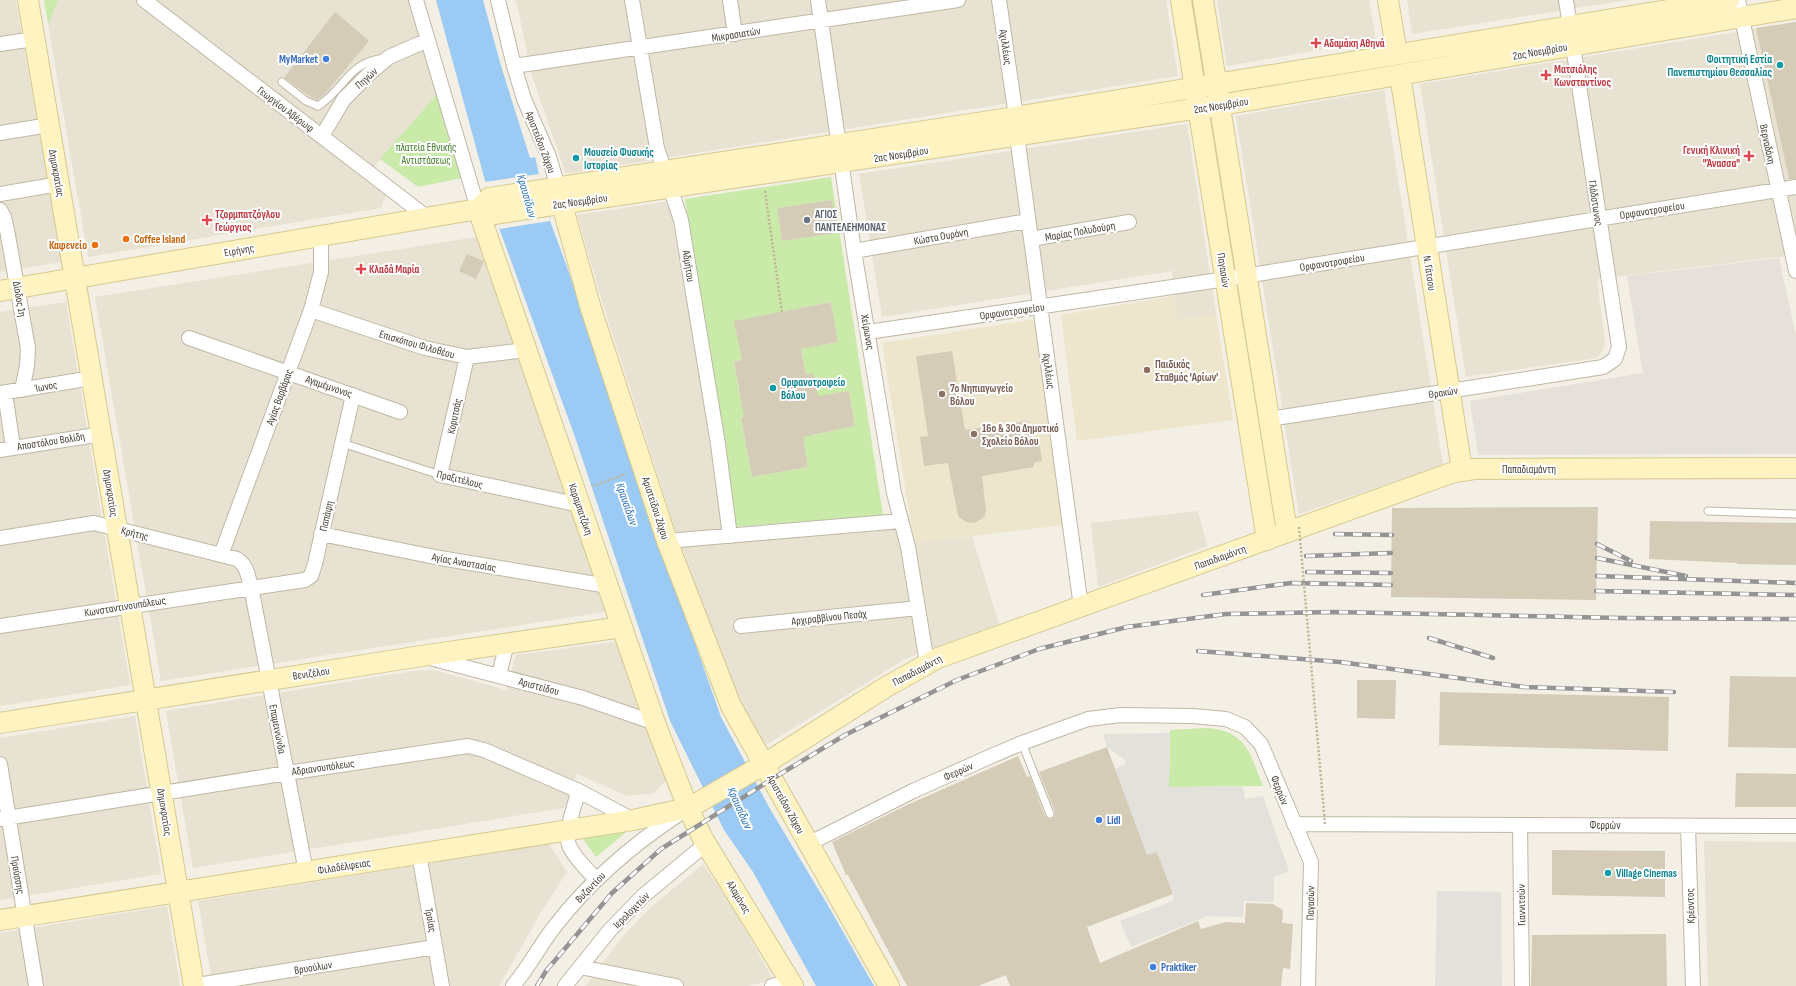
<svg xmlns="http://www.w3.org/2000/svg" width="1796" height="986" viewBox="0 0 1796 986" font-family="'Sofia Sans Condensed',sans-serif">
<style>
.residential{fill:#e7e2d1}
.industrial{fill:#e5e0d9}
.education{fill:#ede6cc}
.green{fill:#c9eaa9;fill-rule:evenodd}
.parking{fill:#e3e1dc}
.water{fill:#9bcaf4}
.pier{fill:#f3efe4}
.building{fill:#d5ccb8}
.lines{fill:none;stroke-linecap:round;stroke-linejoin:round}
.lane-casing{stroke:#bfb8a6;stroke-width:9}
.street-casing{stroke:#bfb8a6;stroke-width:16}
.secondary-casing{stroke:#d5c890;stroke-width:22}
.path{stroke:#c1b596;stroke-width:2.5;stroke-dasharray:2 2;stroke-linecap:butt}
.lane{stroke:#fff;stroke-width:7}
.street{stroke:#fff;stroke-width:14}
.secondary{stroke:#fff4c1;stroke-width:20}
.rail-casing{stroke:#949494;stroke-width:4.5}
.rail{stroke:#fff;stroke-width:3;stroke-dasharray:9;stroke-linecap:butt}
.path-bridge{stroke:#c1b596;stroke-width:2.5;stroke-dasharray:2 2;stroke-linecap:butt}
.health-dot{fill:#e0444e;stroke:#fff;stroke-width:1.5}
.shop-dot{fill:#3f7fe0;stroke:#fff;stroke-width:1.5}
.culture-dot{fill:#0f9aa8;stroke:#fff;stroke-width:1.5}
.worship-dot{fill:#6b7280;stroke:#fff;stroke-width:1.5}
.food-dot{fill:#e8710a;stroke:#fff;stroke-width:1.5}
.education-dot{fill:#8d6e63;stroke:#fff;stroke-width:1.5}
.labels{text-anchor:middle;stroke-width:4;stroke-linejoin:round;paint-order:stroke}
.street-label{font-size:11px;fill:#453f33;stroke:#fff}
.health-label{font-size:11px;font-weight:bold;fill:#be3a42;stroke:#fff;text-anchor:start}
.shop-label{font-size:11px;font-weight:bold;fill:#366cbe;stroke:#fff;text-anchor:start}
.culture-label{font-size:11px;font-weight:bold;fill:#0d838f;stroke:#fff;text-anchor:start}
.park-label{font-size:11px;fill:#3f7a23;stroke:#fff}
.worship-label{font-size:11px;font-weight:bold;fill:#5b616d;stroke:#fff;text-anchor:start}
.food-label{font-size:11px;font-weight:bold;fill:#c56008;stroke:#fff;text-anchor:start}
.education-label{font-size:11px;font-weight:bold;fill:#785e54;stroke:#fff;text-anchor:start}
.water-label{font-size:12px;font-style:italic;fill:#2771b7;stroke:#fff}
</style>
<rect width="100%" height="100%" fill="#f3efe4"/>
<!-- residential -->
<path class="residential" d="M0,0H16L62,262L0,272Z
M58,0H410L439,92L364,178L386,195L381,208L88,257L48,24Z
M516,0H1166L1178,76L566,174L532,76Z
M1217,0H1369L1376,40L1227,66Z
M1407,0H1628L1412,34Z
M1796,22V255L1597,279L1605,341L1602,352L1597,358L1466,377L1420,84Z
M1384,90L1443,465L1299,514L1236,116Z
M1187,124L1216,314L1177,320L1172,271L882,317L859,174Z
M669,201L713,448L725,543L896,529L914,543L972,536L999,624L905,659L766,745L738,698L675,529L603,304L577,215Z
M477,237L611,611L161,681L95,297Z
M66,302L130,685L0,706V312Z
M1198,511L1207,546L1098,587L1091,523Z
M620,641L667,780L654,793L627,796L577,774L564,808L193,868L166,711L413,671L434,670L506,690L516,655Z
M135,716L161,874L0,900V738Z
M1704,841L1796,842V986H1708Z
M549,844L567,872L543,909L499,986H213L198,901Z
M703,864L731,905L773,979L749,986H586L618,942L628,931L650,908Z
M167,906L180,986H0V933Z"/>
<!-- industrial -->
<path class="industrial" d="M1779,258L1796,336V454L1478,455L1470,401L1643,373L1627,276Z"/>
<!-- education -->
<path class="education" d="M1174,296L1177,320L1216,314L1233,420L1077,441L1061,315Z
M1035,319L1065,525L914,543L882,343Z"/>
<!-- green -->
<path class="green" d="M44,0H58L48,24Z
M439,92L466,177L418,187L380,159Z
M831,177L883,515L733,527L725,450L685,199ZM832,200L837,233L782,241L777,208ZM831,302L838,342L801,349L806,375L813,374L815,383L811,398L849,391L855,426L813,435L801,428L808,467L752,477L741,418L759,414L755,394L740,397L734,362L742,360L735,321Z
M1207,728C1248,731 1250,755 1263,786L1169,787L1170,730Z
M624,828L626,832L596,857L581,836Z"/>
<!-- parking -->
<path class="parking" d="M1170,733L1169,787H1243L1245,799L1263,796L1289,871L1274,877V902L1244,901L1243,917L1207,916L1131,947L1120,921L1173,901V894L1157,852L1147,855L1115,769L1126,764L1125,760L1107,747L1103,734Z
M1437,891L1501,892L1502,986H1435Z"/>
<!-- water -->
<path class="water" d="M436,0H483L501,66L530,158L535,157L550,221L566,264L640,487L721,717L770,809L826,902L874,986H816L753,872L724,830L670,721L575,437L494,214Z"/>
<!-- pier -->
<path class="pier" d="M539,174L550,221L499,229L484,182Z"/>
<!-- building -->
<path class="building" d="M335,12L369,41L325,94L317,100L311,97L284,78Z
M1796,22V179H1789L1756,28Z
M832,200L837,233L782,241L777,208Z
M467,254L484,261L476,279L459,271Z
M831,302L838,342L801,349L806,375L813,373L818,396L849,391L855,426L803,437L808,467L752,477L741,418L744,417L734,362L742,360L734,321Z
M952,351L965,430L1027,421L1031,443L1039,441L1042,461L1034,463V467L982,476L986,511L984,517L975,523L966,522L958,516L948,463L924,466L920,437L928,436L916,356Z
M1598,507L1596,600L1391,597L1392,508Z
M1650,521L1796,523V565L1737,564V563L1649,559Z
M1730,676L1796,677V748L1728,747Z
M1357,680H1396L1395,719L1357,718Z
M1440,692L1669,697L1668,751L1439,745Z
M1107,747L1147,855L1157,852L1173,894L1087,927L1100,963L1198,921L1201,929L1226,922L1245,923L1246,903L1273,904L1283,910L1282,923L1293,924L1290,969L1283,968L1281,986H1010L1006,975L978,986H907L848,875H846L832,842L907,805L1018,756L1027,777L1030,776L1045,816L1047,818L1051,819L1054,817L1055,812L1039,772Z
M1736,773L1796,774V807H1735Z
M1552,850L1665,851V897L1552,895Z
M1666,934L1667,986H1531L1532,935Z"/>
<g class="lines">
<!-- lane casing -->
<g class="lane-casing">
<path id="lane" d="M282,82L306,101L318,106C346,88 348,62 385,58
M342,443L440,475
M1708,511L1796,514
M1022,743L1050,814"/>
</g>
<!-- street casing -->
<g class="street-casing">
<path id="street" d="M144,0L428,218
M416,0L478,209
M498,0L514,66L524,99L549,157L558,187
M632,0L657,148L681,220L718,444L730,536
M730,0L735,34
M818,0L854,251L894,493L908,547L927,663
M999,0L1016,117
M1566,0L1570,26
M1738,0L1796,271
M0,44L34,39
M514,66L958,0
M0,133L49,125
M322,136L344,99L369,74L389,57L428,40
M1017,136L1081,607
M0,194L59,184
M0,210L4,217L7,230L28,348L27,366L22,390
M1031,239L1129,222
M854,251L1028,221
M311,310L425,348L467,357L526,350
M868,332L1226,279L1796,187
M189,338L400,412
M467,357L440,475L580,505
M0,393L92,378
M5,393L13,447
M1269,419L1603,367L1615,359L1619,347L1573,46
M0,450L102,434
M321,534L440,558L608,586
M0,538L94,523L237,559C247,565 248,576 251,587L306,872
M667,541L901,521
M221,555L311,310L321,272V236
M0,626L305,580L311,576L315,564L353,395
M741,626L918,608
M430,658L583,698L655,723
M499,675L507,643
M0,764L36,986
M579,791C574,805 567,826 568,841C569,852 588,871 596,879
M0,819L287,773L468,746L484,750L579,791L633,820
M1294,824L1796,826
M1520,825L1522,986
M1688,826L1693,986
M808,844L913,791L987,758L1022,743L1088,719L1121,715L1193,716L1226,719L1245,727L1261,744L1311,862L1308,986
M419,854L442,986
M580,967L676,986
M191,986L435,947
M513,986C529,967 540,945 555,926C590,881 632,845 679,814
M565,986L610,930L643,896L707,843
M772,986L790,981"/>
</g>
<!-- secondary casing -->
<g class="secondary-casing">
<path id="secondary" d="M28,0L194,986
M1181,0L1267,540
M1203,0L1287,532
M1388,0L1397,54
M1400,75L1462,470
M558,190L591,309L667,541L731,706L889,986
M478,209L489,198L1016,117L1729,0
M478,209L655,723L688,808L703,839L793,986
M0,291L478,209L494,214L1220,105L1796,8
M0,723L421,656L622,627
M0,920L633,820L688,808L699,802L763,765L886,687L938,658L1454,472L1474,469L1796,468"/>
</g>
<!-- path -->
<path class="path" d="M765,191L782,312
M593,486L626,474"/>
<!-- lane -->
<use href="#lane" class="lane"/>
<!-- street -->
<use href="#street" class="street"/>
<!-- secondary -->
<use href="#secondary" class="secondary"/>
<!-- rail casing -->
<g class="rail-casing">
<path id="rail" d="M1335,534L1392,535
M1597,544L1631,561
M1306,556L1391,553
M1597,558L1686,576
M1307,572L1391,573
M1597,576L1796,583
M1596,591L1796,595
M1203,595L1291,583L1391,585
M1429,638L1493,658
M1198,651L1340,662L1524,687L1674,692
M537,986L546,971L612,893L661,849L772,779L845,735L957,680L1039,649L1127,627L1226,614L1334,612L1621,618L1796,619"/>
</g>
<!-- rail -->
<use href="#rail" class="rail"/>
<!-- path-bridge -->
<path class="path-bridge" d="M1299,527L1325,824"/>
</g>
<!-- markers -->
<g class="health-dot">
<path d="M1314 37h4v4h4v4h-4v4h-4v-4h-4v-4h4z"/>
<path d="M1544 69h4v4h4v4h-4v4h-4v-4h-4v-4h4z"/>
<path d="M1747 150h4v4h4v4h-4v4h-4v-4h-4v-4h4z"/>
<path d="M205 214h4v4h4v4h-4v4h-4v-4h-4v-4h4z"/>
<path d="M359 263h4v4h4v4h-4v4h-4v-4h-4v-4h4z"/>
</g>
<g class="shop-dot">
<circle cx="326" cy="59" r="4"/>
<circle cx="1099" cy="820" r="4"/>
<circle cx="1153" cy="967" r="4"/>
</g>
<g class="culture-dot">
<circle cx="1780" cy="65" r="4"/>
<circle cx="576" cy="158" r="4"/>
<circle cx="773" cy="388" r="4"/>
<circle cx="1608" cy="873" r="4"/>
</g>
<circle class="worship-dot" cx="807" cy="220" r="4"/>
<g class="food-dot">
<circle cx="126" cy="239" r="4"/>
<circle cx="95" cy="245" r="4"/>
</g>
<g class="education-dot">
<circle cx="1147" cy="370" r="4"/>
<circle cx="942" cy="394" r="4"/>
<circle cx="974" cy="434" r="4"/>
</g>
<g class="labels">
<!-- street labels -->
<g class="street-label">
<text transform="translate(736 34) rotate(-9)" y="4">Μικρασιατών</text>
<text transform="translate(1006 47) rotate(82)" y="4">Αχιλλέως</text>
<text transform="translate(1540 51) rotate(-10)" y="4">2ας Νοεμβρίου</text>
<text transform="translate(366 78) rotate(-42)" y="4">Πηγών</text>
<text transform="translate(1221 105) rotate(-9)" y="4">2ας Νοεμβρίου</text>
<text transform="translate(286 109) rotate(37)" y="4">Γεωργίου Αβέρωφ</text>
<text transform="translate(541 142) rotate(69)" y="4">Αριστείδου Ζάχου</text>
<text transform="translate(1768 144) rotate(78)" y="4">Βερναδάκη</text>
<text transform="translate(901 154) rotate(-9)" y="4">2ας Νοεμβρίου</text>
<text transform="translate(57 173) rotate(80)" y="4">Δημοκρατίας</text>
<text transform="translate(580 201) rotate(-8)" y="4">2ας Νοεμβρίου</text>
<text transform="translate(1596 203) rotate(81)" y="4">Γλάδστωνος</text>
<text transform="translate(1652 210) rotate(-9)" y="4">Ορφανοτροφείου</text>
<text transform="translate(1080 231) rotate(-10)" y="4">Μαρίας Πολυδούρη</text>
<text transform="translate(941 236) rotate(-10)" y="4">Κώστα Ουράνη</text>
<text transform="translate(239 250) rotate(-10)" y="4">Ειρήνης</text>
<text transform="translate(1332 262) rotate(-9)" y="4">Ορφανοτροφείου</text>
<text transform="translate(689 266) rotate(81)" y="4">Αδμήτου</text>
<text transform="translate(1224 270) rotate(81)" y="4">Παγασών</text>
<text transform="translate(1430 273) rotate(81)" y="4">Ν. Γάτσου</text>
<text transform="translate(20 299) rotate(80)" y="4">Δίοδος 1η</text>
<text transform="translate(1012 311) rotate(-8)" y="4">Ορφανοτροφείου</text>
<text transform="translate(868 332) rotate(80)" y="4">Χείρωνος</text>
<text transform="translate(417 344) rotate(16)" y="4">Επισκόπου Φιλοθέου</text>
<text transform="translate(1049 371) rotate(82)" y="4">Αχιλλέως</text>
<text transform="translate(46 386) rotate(-10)" y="4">Ίωνος</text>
<text transform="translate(329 386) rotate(19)" y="4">Αγαμέμνονος</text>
<text transform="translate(1443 392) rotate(-9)" y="4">Θρακών</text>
<text transform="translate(279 397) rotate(-70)" y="4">Αγίας Βαρβάρας</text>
<text transform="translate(454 416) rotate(-78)" y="4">Κορυτσάς</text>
<text transform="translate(51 441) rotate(-9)" y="4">Αποστόλου Βολίδη</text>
<text x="1529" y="473">Παπαδιαμάντη</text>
<text transform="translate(460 479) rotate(14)" y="4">Πραξιτέλους</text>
<text transform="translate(111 493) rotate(81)" y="4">Δημοκρατίας</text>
<text transform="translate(656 508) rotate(72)" y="4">Αριστείδου Ζάχου</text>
<text transform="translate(581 509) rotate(71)" y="4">Καραμπατζάκη</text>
<text transform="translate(326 516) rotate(-77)" y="4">Παπάφη</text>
<text transform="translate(135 533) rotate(14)" y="4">Κρήτης</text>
<text transform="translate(1220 557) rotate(-20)" y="4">Παπαδιαμάντη</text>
<text transform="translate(464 562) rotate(10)" y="4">Αγίας Αναστασίας</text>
<text transform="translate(125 606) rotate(-9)" y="4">Κωνσταντινουπόλεως</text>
<text transform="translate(829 617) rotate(-6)" y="4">Αρχιραββίνου Πεσάχ</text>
<text transform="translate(917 670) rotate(-28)" y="4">Παπαδιαμάντη</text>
<text transform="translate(311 673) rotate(-9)" y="4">Βενιζέλου</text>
<text transform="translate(539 686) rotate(15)" y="4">Αριστείδου</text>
<text transform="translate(278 729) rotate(79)" y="4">Επαμεινώνδα</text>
<text transform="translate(323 767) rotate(-8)" y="4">Αδριανουπόλεως</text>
<text transform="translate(958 771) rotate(-24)" y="4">Φερρών</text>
<text transform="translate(1280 790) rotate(68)" y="4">Φερρών</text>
<text transform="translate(786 804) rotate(61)" y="4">Αριστείδου Ζάχου</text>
<text transform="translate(165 812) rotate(81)" y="4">Δημοκρατίας</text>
<text x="1605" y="829">Φερρών</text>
<text transform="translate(344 866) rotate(-9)" y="4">Φιλαδέλφειας</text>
<text transform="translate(18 875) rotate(80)" y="4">Προύσσης</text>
<text transform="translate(590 887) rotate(-46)" y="4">Βυζαντίου</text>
<text transform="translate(739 897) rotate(59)" y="4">Αλαμάνας</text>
<text transform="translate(1310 903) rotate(-89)" y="4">Παγασών</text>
<text transform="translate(1521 905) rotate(-91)" y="4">Γιαννιτσών</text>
<text transform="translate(1690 906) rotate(-92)" y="4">Κρέοντος</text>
<text transform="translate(631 910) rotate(-45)" y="4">Ιερολοχιτών</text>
<text transform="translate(431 920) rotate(80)" y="4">Τροίας</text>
<text transform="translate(313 967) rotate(-9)" y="4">Βρυούλων</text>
</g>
<!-- health labels -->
<g class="health-label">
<text x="1324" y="47">Αδαμάκη Αθηνά</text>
<text x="1554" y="73">Ματσιόλης<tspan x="1554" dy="13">Κωνσταντίνος</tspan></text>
<text x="1740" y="154" text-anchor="end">Γενική Κλινική<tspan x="1740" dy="13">"Άνασσα"</tspan></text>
<text x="215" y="218">Τζορμπατζόγλου<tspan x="215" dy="13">Γεώργιος</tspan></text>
<text x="369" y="273">Κλαδά Μαρία</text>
</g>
<!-- shop labels -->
<g class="shop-label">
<text x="318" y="63" text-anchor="end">MyMarket</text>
<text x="1107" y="824">Lidl</text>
<text x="1161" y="971">Praktiker</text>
</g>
<!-- culture labels -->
<g class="culture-label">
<text x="1772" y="63" text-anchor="end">Φοιτητική Εστία<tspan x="1772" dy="13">Πανεπιστημίου Θεσσαλίας</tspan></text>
<text x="584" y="156">Μουσείο Φυσικής<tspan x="584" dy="13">Ιστορίας</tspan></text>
<text x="781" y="386">Ορφανοτροφείο<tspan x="781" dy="13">Βόλου</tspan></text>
<text x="1616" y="877">Village Cinemas</text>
</g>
<!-- park labels -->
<g class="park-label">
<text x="426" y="151">πλατεία Εθνικής<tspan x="426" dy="13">Αντιστάσεως</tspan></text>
</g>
<!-- worship labels -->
<g class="worship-label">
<text x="815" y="218">ΑΓΙΟΣ<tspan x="815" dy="13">ΠΑΝΤΕΛΕΗΜΟΝΑΣ</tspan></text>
</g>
<!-- food labels -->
<g class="food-label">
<text x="134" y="243">Coffee Island</text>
<text x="87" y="249" text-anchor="end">Καφενείο</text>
</g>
<!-- education labels -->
<g class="education-label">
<text x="1155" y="368">Παιδικός<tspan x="1155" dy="13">Σταθμός 'Αρίων'</tspan></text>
<text x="950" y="392">7ο Νηπιαγωγείο<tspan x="950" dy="13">Βόλου</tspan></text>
<text x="982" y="432">16ο &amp; 30ο Δημοτικό<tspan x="982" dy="13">Σχολείο Βόλου</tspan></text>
</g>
<!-- water labels -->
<g class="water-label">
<text transform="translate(527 196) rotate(74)" y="4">Κραυσίδων</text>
<text transform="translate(627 504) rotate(71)" y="4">Κραυσίδων</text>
<text transform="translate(740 808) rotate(66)" y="4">Κραυσίδων</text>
</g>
</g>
</svg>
